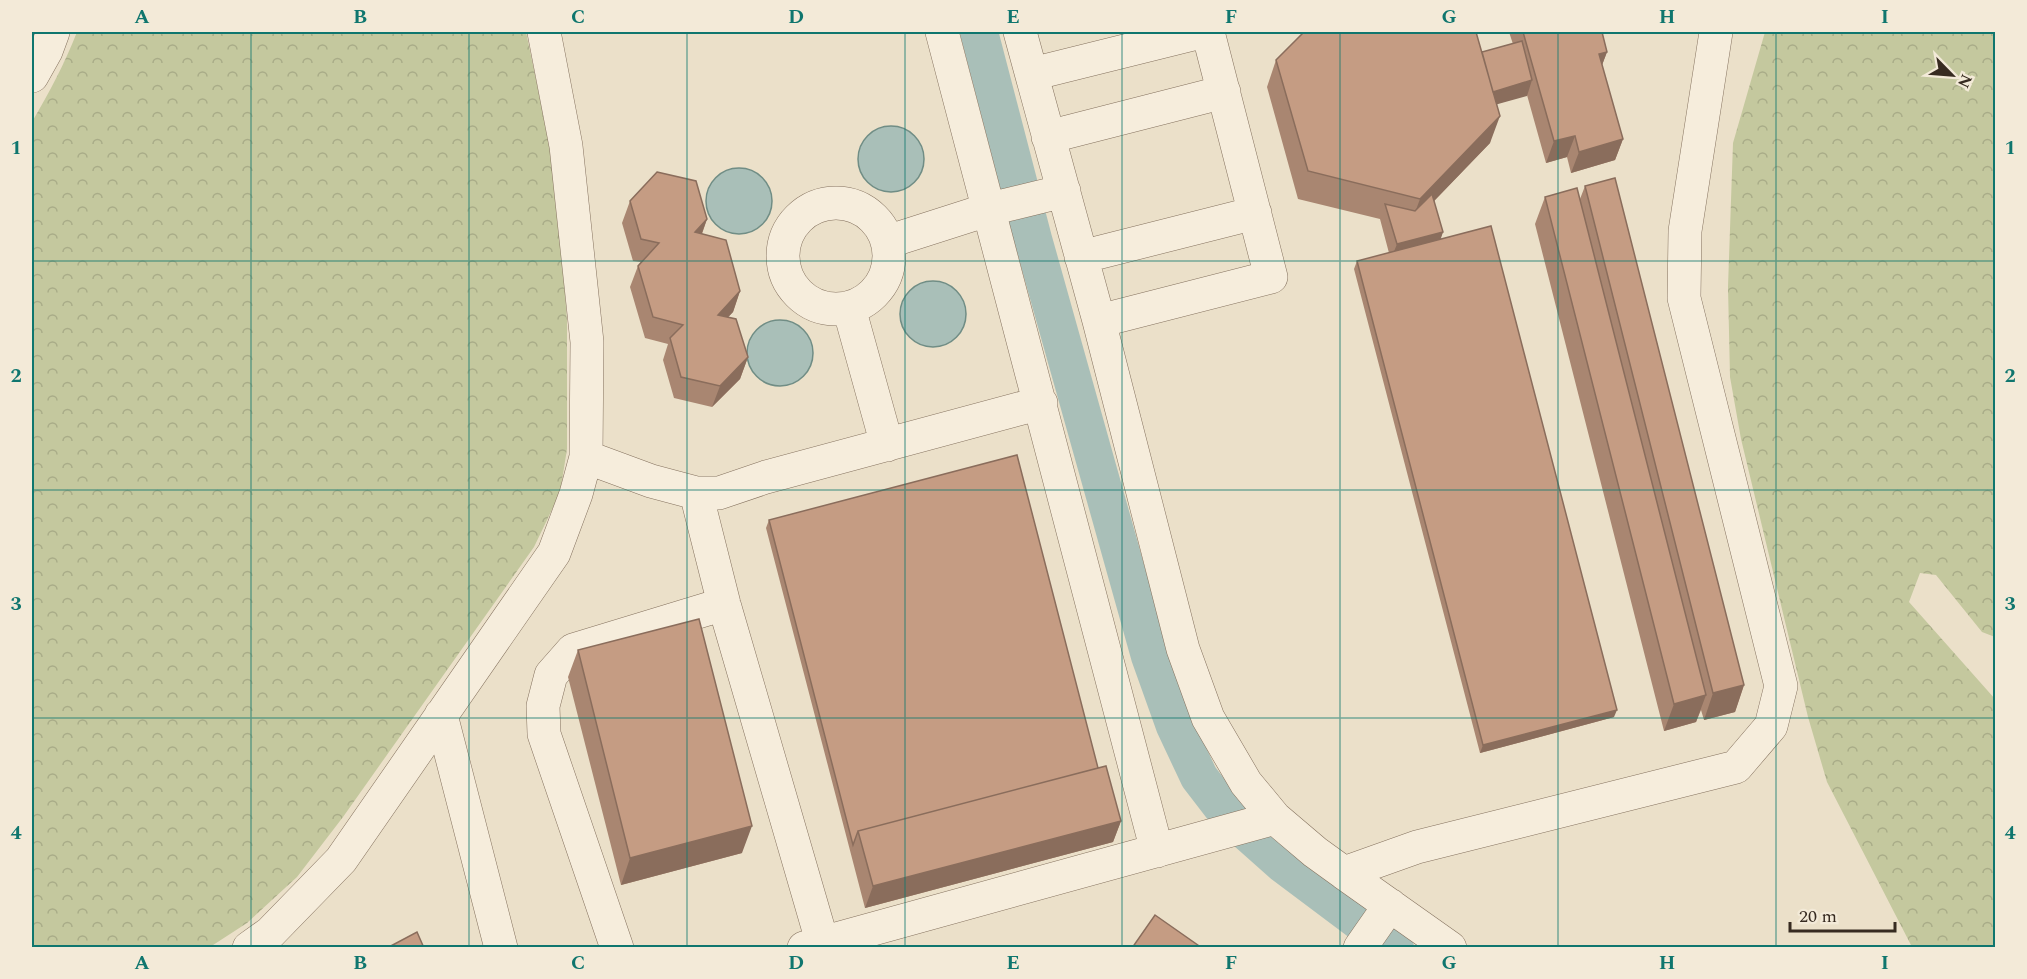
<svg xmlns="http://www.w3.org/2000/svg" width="2027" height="979" viewBox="0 0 2027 979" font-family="Spectral,serif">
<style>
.forest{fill:url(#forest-crowns)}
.water{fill:#a9bfb8;stroke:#708d85;stroke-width:1.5}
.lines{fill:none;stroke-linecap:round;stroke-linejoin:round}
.canal{stroke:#a9bfb8;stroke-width:38}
.minor-casing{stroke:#85725f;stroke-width:34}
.minor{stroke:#f6eddc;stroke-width:33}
.wall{fill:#a98671}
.shaded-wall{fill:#8a6d5c}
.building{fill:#c59c83;stroke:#8a6d5c;stroke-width:1.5}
.grid{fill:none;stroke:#0f766e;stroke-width:1.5;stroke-opacity:0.55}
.neatline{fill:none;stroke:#0f766e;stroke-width:2}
.grid-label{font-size:20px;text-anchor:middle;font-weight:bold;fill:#0f766e}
</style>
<defs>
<pattern id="forest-crowns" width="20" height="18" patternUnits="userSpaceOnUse" patternTransform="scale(1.5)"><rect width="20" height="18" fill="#c4c89e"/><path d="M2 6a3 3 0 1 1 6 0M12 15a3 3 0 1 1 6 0" fill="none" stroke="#a9ac88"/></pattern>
</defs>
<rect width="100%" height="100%" fill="#ebe0c9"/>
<!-- forest -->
<path class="forest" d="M77,32H526L551,150L559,206L567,321V449L560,493L534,547L343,817L297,877L247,923L210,947H32V122C49,93 65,63 77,32Z
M1765,32H1995V637L1982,632L1936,575L1920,573L1909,602L1995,699V947H1912L1827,782L1808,717L1741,439L1730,377L1728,287L1733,143Z"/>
<!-- water -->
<path class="water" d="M858 159a33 33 0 1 1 66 0a33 33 0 1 1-66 0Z
M706 201a33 33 0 1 1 66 0a33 33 0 1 1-66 0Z
M900 314a33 33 0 1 1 66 0a33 33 0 1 1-66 0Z
M747 353a33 33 0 1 1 66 0a33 33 0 1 1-66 0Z"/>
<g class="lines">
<!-- canal -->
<path class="canal" d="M979,32L1033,239L1150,656L1175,726L1199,777L1229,816L1283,864L1395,948"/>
<!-- minor casing -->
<g class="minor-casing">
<path id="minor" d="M942,32L1157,851
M1020,32L1099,321L1183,649L1208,718L1246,783L1275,818L1315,852L1344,873
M1032,74L1201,32
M32,76L46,51L53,32
M1048,137L1224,92
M783 256a53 53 0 1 1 106 0a53 53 0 1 1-106 0Z
M887,242L990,209L1064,191
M1081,257L1255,213
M849,308L887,445
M1099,321L1271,277L1208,32
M586,457L651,481L696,493H719L766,477L1041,403
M696,493L724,604L824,948
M441,715L501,948
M249,948L270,933L341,860L554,553L576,494L586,457L587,342L566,146L544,32
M617,948L544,734L543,706L551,675L573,650L724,604
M804,948L1275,818
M1360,948L1390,905
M1450,948L1344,873L1417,847L1736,767L1771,726L1781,686L1684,298L1685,231L1716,32"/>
</g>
<!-- minor -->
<use href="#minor" class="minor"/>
</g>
<!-- wall -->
<path class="wall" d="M1509,32H1602L1607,52L1602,65L1623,139L1615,160L1571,173L1567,157L1546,163L1527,95L1496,104L1490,143L1434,201L1443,232L1440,239L1614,717L1480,753L1354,269L1357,261L1389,253L1380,219L1298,199L1267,87L1276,60L1482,52L1513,44Z
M1585,186L1744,685L1735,712L1704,720L1701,710L1696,722L1664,731L1535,224L1545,197L1580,199Z
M630,201L707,219L702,234L740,291L733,312L728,317L748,357L740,379L712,407L674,398L663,360L668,344L645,338L630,287L638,266L641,262L633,261L622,223Z
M769,520L1098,768L1121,821L1113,842L865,908L766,528Z
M578,650L742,853L621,885L568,677Z"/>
<!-- shaded-wall -->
<path class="shaded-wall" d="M1607,52L1599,73V54Z
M1532,80L1527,96L1480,109L1485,94Z
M1500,116L1490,143L1410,226L1420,199Z
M1575,136L1567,157L1546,163L1554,141Z
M1623,139L1615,160L1571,173L1579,152Z
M707,219L699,241L695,232Z
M1443,232L1438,247L1391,259L1397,244Z
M740,291L733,312L710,336L718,315Z
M748,357L740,379L712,407L720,386Z
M1744,685L1735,712L1704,720L1713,693Z
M1706,695L1696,722L1664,731L1674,704Z
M1617,710L1614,717L1480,753L1483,745Z
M1121,821L1113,842L865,908L873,886Z
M752,826L742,853L621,885L630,858Z"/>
<!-- building -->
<path class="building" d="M1304,32H1476L1500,116L1420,199L1308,171L1276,60Z
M1523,32H1602L1607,52L1599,54L1623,139L1579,152L1575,136L1554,141Z
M1522,41L1532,80L1493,92L1482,52Z
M657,172L696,181L707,219L695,232L726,240L740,291L718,315L736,319L748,357L720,386L681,377L670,338L683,325L653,317L638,266L659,243L641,239L630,201Z
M1615,178L1744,685L1713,693L1585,186Z
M1577,188L1706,695L1674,704L1545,197Z
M1432,194L1443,232L1397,244L1385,204L1415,211Z
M1491,226L1617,710L1483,745L1357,261Z
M1017,455L1098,768L858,831L853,845L769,520Z
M699,619L752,826L630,858L578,650Z
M1106,766L1121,821L873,886L858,831Z
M1155,915L1202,948H1132Z
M417,932L424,948H387Z"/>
<!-- grid -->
<path class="grid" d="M251,32V948M469,32V948M687,32V948M905,32V948M1122,32V948M1340,32V948M1558,32V948M1776,32V948M32,261H1996M32,490H1996M32,718H1996"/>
<!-- border -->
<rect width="2027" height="979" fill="none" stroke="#f3ead8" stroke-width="66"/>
<!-- north arrow -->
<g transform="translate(1952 75) rotate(115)" stroke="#f3ead8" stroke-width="4.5" paint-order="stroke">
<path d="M0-4.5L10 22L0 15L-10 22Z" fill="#372b21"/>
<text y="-9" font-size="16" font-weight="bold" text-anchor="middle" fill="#372b21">N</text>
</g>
<!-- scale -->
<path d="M1790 922v9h105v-9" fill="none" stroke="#372b21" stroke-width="3"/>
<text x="1799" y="922" font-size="18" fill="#372b21" stroke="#f3ead8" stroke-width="4.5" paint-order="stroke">20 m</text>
<rect x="33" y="33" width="1961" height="913" class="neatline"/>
<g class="grid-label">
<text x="142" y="23">A</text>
<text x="360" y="23">B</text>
<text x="578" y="23">C</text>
<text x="796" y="23">D</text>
<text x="1013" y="23">E</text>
<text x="1231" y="23">F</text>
<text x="1449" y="23">G</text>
<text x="1667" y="23">H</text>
<text x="1885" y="23">I</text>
<text x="16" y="154">1</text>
<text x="2010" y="154">1</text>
<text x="16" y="382">2</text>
<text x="2010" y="382">2</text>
<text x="16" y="610">3</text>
<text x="2010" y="610">3</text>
<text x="16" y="839">4</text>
<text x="2010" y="839">4</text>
<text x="142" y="969">A</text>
<text x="360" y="969">B</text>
<text x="578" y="969">C</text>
<text x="796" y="969">D</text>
<text x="1013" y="969">E</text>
<text x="1231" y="969">F</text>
<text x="1449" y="969">G</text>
<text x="1667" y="969">H</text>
<text x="1885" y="969">I</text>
</g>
</svg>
